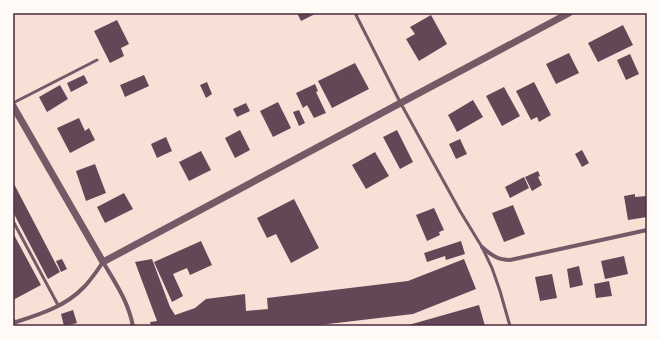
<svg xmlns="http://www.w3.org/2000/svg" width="660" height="339" viewBox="0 0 660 339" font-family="'PT Sans Narrow',sans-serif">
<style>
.building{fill:#644757}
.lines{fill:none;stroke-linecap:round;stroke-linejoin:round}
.service{stroke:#755966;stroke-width:3}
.minor{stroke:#755966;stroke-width:4}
.tertiary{stroke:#755966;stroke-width:7}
.neatline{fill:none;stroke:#4a2c40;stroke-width:1.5}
</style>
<rect width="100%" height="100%" fill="#f7e1d7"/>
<!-- building -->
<path class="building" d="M297,13H317L301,21Z
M431,15L447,44L419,61L406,39L415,34L410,27Z
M117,20L129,44L121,48L124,56L110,63L94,31Z
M623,25L633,45L598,62L588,43Z
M569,53L579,73L556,84L546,64Z
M630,54L639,74L626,80L617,60Z
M355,63L369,89L332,108L318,81Z
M84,75L88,83L71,92L67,83Z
M144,75L149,86L125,97L120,85Z
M207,82L212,94L206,98L200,85Z
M534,82L551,115L539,122L537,117L531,120L516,91Z
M315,84L318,91L316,92L326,113L314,118L307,105L303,108L296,93Z
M60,85L68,99L47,112L39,97Z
M504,87L520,116L502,126L486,96Z
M473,100L483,117L457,132L448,115Z
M278,102L291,128L273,137L260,111Z
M246,103L250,111L237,117L233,109Z
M299,110L305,123L299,126L293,112Z
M79,118L85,131L89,128L95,140L70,153L57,128Z
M240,130L250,150L235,158L225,138Z
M397,130L413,162L400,169L383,137Z
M166,137L172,151L157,158L151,144Z
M460,139L467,154L456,159L449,144Z
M582,150L589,163L582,167L575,154Z
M201,151L211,170L189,181L179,162Z
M375,152L389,176L366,189L352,165Z
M95,164L106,193L86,201L76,171Z
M538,171L540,176L538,177L542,185L532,191L525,177Z
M524,177L529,188L510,198L505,187Z
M13,182L60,272L48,279L13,212Z
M124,193L133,209L105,223L97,207Z
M635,194V197L647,196V217L628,220L624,196Z
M294,199L319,248L291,263L276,234L267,238L257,218Z
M513,205L525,234L504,242L492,213Z
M434,208L444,230L439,232L440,235L427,241L416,215Z
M13,233L41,285L13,300Z
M201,241L212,265L190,275L187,268L173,274L183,296L172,302L154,262Z
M461,241L465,254L446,260L445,256L427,262L424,253Z
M624,256L628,274L605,279L601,261Z
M62,259L67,269L61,272L56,261Z
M152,259L170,307L175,315L195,308L206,299L245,294L246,311L268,309L267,298L408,281L464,259L476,289L413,314L311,326H151L150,322L157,321L135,262Z
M579,266L583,285L570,288L567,269Z
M552,274L557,298L540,301L535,277Z
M609,281L612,296L596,298L594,284Z
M479,305L485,326H405Z
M73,310L77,323L64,326L61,314Z"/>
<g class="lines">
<!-- service -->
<path class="service" d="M355,13L400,102L460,211L482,247L492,268L500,291L510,326
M13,103L97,60
M13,221L58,305
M13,319L15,322"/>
<!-- minor -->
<path class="minor" d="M482,247C491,255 498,260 510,260L647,230
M13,323C38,315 65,307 84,287C91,280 97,271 103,262C116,284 128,301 133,326"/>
<!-- tertiary -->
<path class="tertiary" d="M13,106L103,262L569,13"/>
</g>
<!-- border -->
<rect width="660" height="339" fill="none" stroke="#fffaf5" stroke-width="28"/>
<rect x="14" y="14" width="632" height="311" class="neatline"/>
</svg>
